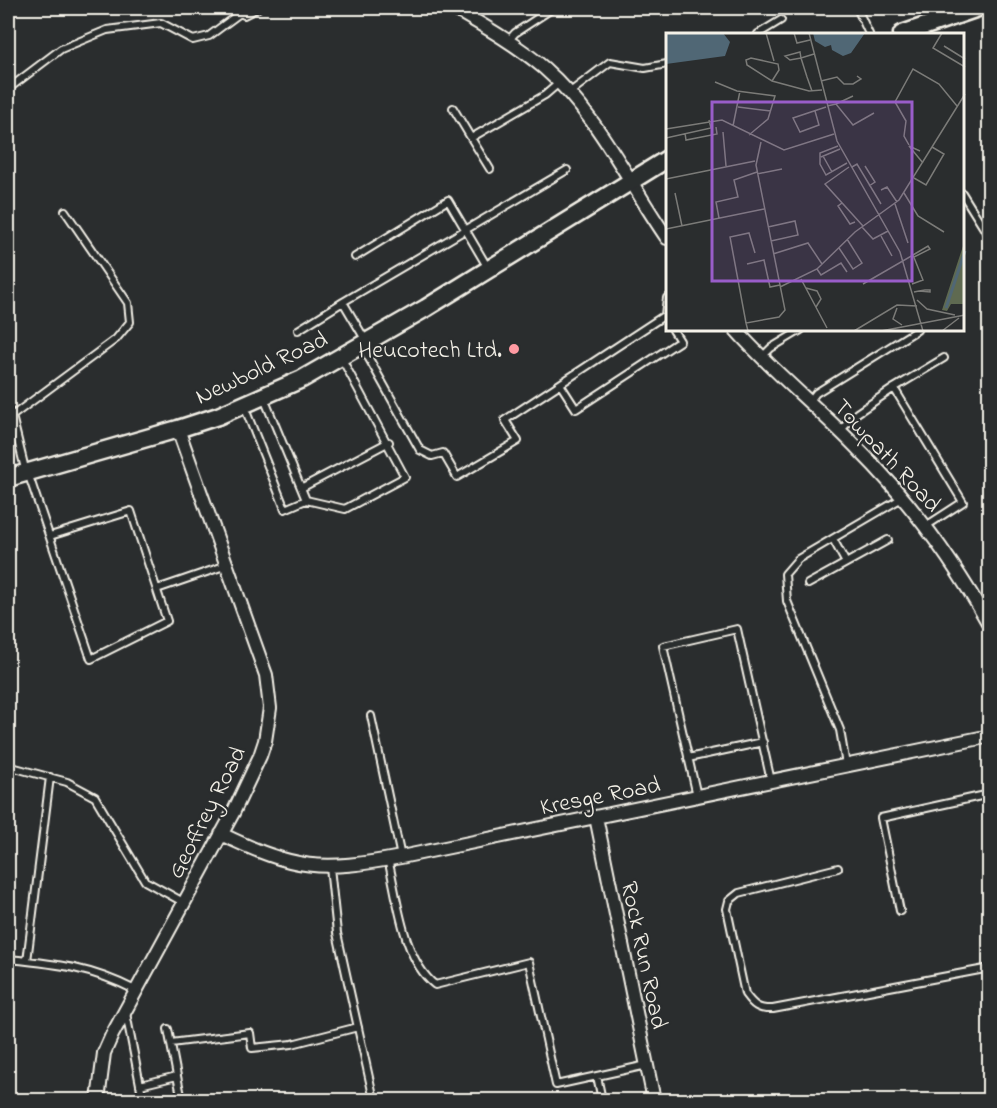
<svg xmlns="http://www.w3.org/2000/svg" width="997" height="1108" viewBox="0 0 997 1108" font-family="'Indie Flower',sans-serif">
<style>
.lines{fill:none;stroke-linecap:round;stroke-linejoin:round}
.lane-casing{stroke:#f4f1e8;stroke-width:10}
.street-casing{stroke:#f4f1e8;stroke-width:16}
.secondary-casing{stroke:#f4f1e8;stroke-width:21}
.lane{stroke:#2a2d2e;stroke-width:6}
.street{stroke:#2a2d2e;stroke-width:12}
.secondary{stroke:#2a2d2e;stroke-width:16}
.poi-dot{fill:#ff9aa2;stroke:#2a2d2e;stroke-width:2}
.labels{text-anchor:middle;stroke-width:4.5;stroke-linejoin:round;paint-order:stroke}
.poi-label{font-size:24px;fill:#f4f1e8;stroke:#2a2d2e;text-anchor:end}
.street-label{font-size:24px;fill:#f4f1e8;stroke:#2a2d2e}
.inset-river{fill:none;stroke:#506775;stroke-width:3}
.inset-road{fill:none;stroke:#7b7b78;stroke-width:1.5}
.view{fill:#995dc9;fill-opacity:0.15;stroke:#995dc9;stroke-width:3}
.inset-edge{fill:none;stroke:#f4f1e8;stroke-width:3}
</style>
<rect width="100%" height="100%" fill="#2a2d2e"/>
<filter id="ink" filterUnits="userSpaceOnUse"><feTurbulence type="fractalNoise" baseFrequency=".0167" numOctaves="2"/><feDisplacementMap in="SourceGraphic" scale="12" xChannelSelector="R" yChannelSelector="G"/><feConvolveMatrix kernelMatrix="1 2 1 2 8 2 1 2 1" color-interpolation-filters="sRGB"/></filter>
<g filter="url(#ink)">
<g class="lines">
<!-- lane casing -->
<g class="lane-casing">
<path id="lane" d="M239,8L237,10L244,15L258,8
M857,8L869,34
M758,34L781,20
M508,41L515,33L553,8
M8,89L61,49L107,30L161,23L193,40L209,36L240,13
M569,93L610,62L645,68L667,64
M453,108L471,138
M490,169L471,138L545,95L559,83
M962,193L990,238
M355,257L448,200L488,268
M298,330L343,302
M366,341L343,302L567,170
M362,346L420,450L432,456L443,453L457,477L518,441L505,420L665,315L667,298
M762,357L771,348L801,330
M560,384L576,409L680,341L673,330
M264,398L306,500
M809,402L816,393L917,330
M244,406L285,509L306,500L345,509L405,477L342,359
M8,408L12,416
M840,431L857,413L894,388
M26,473L12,416L116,339L130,322L128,303L65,211
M28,473L91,659L167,621L131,511L50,536
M301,488L389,442
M926,526L963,502L894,388L944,358
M833,539L846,563
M808,584L888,540
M157,589L227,565
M371,716L401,857
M688,758L763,742
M846,765L840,730L787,601L785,574L798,559L902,498
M8,766L67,782L95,797L145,881L183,902
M697,796L663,646L737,629L771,781
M388,859C398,900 402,958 435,985L529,962L556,1085L647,1065
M330,867L337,933L374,1100
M838,868L739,893L729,901L727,909L745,994C753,1005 758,1010 773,1009L990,968
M900,911L881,818L990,794
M8,959C57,964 90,967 135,990
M27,961L50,777
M126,1013L143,1100
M168,1029L177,1076
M171,1043L250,1033L252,1048L292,1044L358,1027
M597,1076L602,1100
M140,1085L177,1076L182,1100"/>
</g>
<!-- street casing -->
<g class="street-casing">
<path id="street" d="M453,8C484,26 516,44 544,68C598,115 627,180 667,238
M736,330C774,373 820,409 860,451C912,503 954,562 990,626
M596,817L654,1100
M221,834C296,870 320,872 401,857L990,736
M98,1100L104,1053L112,1035L233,813L260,756L265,741L270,708L266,675L178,429"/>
</g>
<!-- secondary casing -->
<g class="secondary-casing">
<path id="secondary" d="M902,34L978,8
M8,478L178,429L218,416L302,379L426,308L667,159"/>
</g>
<!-- lane -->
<use href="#lane" class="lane"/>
<!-- street -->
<use href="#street" class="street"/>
<!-- secondary -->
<use href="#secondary" class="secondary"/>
</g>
</g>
<!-- markers -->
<circle class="poi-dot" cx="514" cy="349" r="6"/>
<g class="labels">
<!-- poi labels -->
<g class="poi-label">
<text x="502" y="357">Heucotech Ltd.</text>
</g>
<!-- street labels -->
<g class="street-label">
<text transform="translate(261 367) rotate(-25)" y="8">Newbold Road</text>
<text transform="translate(888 455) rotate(47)" y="8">Towpath Road</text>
<text transform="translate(600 795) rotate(-11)" y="8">Kresge Road</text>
<text transform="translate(206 812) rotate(-63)" y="8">Geoffrey Road</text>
<text transform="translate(645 955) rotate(78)" y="8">Rock Run Road</text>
</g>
</g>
<!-- overview -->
<g transform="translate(666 33)">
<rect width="298" height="298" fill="#2a2d2e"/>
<path d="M298,210V271H285L281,278L276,277Z" fill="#5f6a51"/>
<path d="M0,0H57L64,9L59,23L0,31ZM147,0H199L185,20L177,23L166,17L165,12L159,14L149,8Z" fill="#506775"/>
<path class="inset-river" d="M280,275L299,218"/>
<path class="inset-road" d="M100,0L108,28M128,0L131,10L144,7M143,0L171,108L234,219L257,298M276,0L267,15L299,34M278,13L299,26M106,48L113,37L112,31L85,25L80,27L81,32L106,48L143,58L156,57M155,48L171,44L178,51H187L195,46L191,43M49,49L71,58L109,63L102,86L83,102M146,58L141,44L135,25L134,19L119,23L124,27L135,25L148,21M170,71L187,63M161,73L170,71L187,92L208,80M72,74L105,78M149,78L153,92L134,99L127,85L160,74M67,93L74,58M0,96L56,87L118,117L168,101M57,99L60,133M19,100L20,107L51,101L50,94M0,105L45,95L43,87M243,112L238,103L240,88L229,69L247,36L273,51L291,73M172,113L154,120V131L160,142L181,130M254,118L243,113L257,130M157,123L166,139M155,124L174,116M199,133L209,149L203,153M183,134L159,151L197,193M186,134L191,131L215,171M91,141L116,136M248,145L260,152L278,121L266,114M0,146L89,128M215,157L221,154L231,169M9,160L16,193M238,160L252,183L278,199M176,170L172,173L184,191L189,189M229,171L242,210M53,185L50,169L72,164L68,147L91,139M102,194L129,188L132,202L105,208M196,194L207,206L222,198M0,196L98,176M215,203L226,223M173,215L187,236L196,230L181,206M107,221L142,210L156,231M247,222L262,213L264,216L248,224M81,231L98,227L104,254L114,252M151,236L155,242L175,230L181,239M135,246L161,295M197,251L247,222L257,247L246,251M114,254L151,236L189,199L233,167L299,61M140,255L151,258L155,266L150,274M248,259L253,258L259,257H264V259L253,258M251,267L261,276L289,282M231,275L227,286L236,292M80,290L64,204L83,200L89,220M82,298L80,290L113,284L119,277L90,132L95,109M188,298L231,272L251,273M215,298L299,282M276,298L293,285"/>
<path class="view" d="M46,69H246V248H46Z"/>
<rect width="298" height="298" class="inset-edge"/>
</g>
<!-- margin -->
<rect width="997" height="1108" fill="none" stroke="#2a2d2e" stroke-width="30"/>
<rect x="15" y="15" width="967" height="1078" fill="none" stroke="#f4f1e8" stroke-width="2" filter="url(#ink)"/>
</svg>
